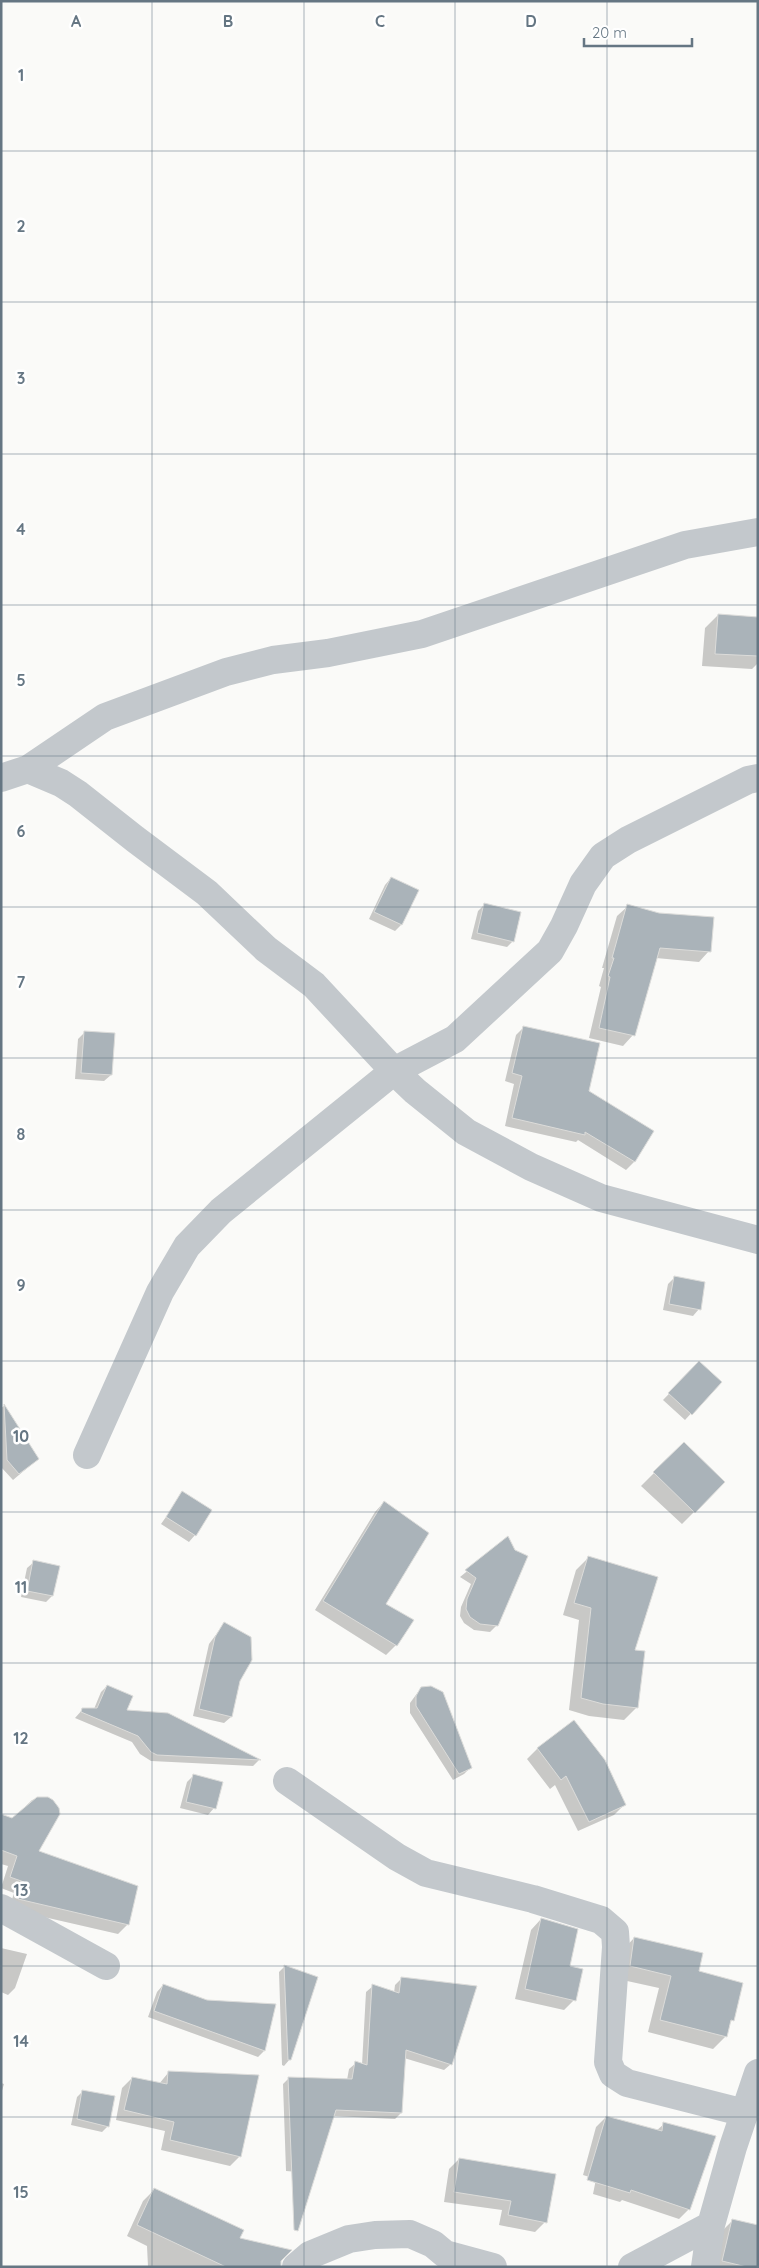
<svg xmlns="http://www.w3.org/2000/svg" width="759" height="2268" viewBox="0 0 759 2268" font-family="Quicksand,sans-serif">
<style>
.shadow{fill:#0003}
.building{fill:#aab3b9;stroke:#dcdcda}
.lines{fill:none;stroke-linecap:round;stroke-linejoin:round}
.minor{stroke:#c3c8cc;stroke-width:28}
.grid{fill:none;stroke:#657683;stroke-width:1;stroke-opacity:0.55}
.grid-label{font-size:16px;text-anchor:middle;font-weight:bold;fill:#657683;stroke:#fff;stroke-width:5;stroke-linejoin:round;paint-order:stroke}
</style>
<rect width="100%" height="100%" fill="#fafaf8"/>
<!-- shadow -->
<path class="shadow" d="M718,615L758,618V663L752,669L702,666L705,628Z
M391,878L418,890L401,925L395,931L369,919L385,885Z
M484,905L513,941L507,947L471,939L478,911Z
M628,906L709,951L699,962L656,958L633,1035L623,1046L589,1038L601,987L599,986L604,968H602L617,916Z
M524,1027L588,1091L653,1131L634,1162L626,1170L578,1140L576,1142L505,1126L514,1084L505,1081L516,1035Z
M85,1032L111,1075L104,1081L75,1079L78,1039Z
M674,1278L699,1309L693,1316L663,1310L668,1284Z
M699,1363L720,1382L685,1420L663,1400Z
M4,1406L38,1459L13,1480L1,1467V1408Z
M684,1443L724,1482L682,1524L641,1486Z
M183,1493L195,1535L189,1542L161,1524Z
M384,1502V1604L412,1620L396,1645L386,1655L315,1610L375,1512Z
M508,1538L497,1625L490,1632L474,1630L464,1623L460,1616L461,1607L471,1584L460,1577Z
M589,1557L637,1707L624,1720L589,1716L569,1710L579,1620L563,1615L576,1570Z
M34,1562L52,1596L46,1602L21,1597L27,1568Z
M224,1624L239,1681L231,1717L224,1723L193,1716L209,1644Z
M107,1686L125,1711L168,1714L259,1760L253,1766L151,1761L140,1754L132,1742L75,1718L83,1709H94L101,1692Z
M421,1688L470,1768L464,1774L453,1780L410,1713V1703Z
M574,1722L625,1804L614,1815L578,1831L555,1785L550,1789L527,1759L537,1749Z
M193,1776L214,1808L208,1815L180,1808L187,1782Z
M42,1797L37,1852L128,1924L118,1934L9,1909L14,1893L1,1888L8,1866L1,1864V1831L32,1800Z
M541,1919L569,1967L574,2000L564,2010L515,1999L531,1930Z
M634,1938L697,1972L733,2020L729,2023L726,2036L713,2049L648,2032L659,1988L618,1979L622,1951Z
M1,1948L27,1954L15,1988L8,1995L1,1992Z
M285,1966L290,2059L284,2066L282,2065L279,1972Z
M402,1978L451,2064L444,2070L404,2058L401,2113L395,2119L333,2116L310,2173L286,2171L283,2084L289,2078L347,2080L349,2069L356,2063L362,2065L366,1992L373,1986L394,1993L395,1985Z
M163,1985L207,2001L274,2006L264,2051L258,2057L148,2017L157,1992Z
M168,2073L240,2156L230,2166L161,2150L165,2131L116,2120L122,2088L132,2078L159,2084Z
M1,2083L4,2084L1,2094Z
M83,2091L108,2126L102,2132L71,2125L77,2097Z
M606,2117L656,2131L664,2124L689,2209L679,2219L622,2200L620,2202L593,2194L596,2179L583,2175L596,2127Z
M459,2159L545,2222L535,2232L499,2225L502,2210L444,2202L449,2169Z
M154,2190L238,2239L280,2261V2267H148L147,2246L127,2236L143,2201Z
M733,2220L758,2267H712L721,2232Z"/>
<!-- building -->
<path class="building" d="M718,614L758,617V656L715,654Z
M391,877L419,890L402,925L374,912Z
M484,903L521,912L514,942L477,933Z
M627,904L659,913L714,917L711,952L660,948L635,1036L599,1028L610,977L608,976L614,958H612Z
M523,1026L600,1043L589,1091L654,1131L635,1162L585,1132V1135L512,1118L522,1076L512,1073Z
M84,1031L115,1033L112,1075L81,1073Z
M674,1276L705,1282L701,1310L669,1304Z
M699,1361L722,1382L692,1415L668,1393Z
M4,1404L39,1459L19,1474L7,1460Z
M684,1442L725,1482L695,1513L653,1472Z
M182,1491L212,1510L196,1536L166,1517Z
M384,1501L429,1533L386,1604L414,1620L397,1646L323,1601Z
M508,1536L515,1550L528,1556L498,1626L480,1624L470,1617L466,1609L467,1599L476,1578L465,1570Z
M588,1556L658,1577L635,1650L645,1651L638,1708L603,1704L581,1698L591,1608L574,1603Z
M33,1560L60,1566L53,1596L27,1591Z
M224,1622L251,1637L252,1660L240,1681L232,1717L199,1709L215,1637Z
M107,1685L133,1696L127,1710L168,1713L261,1760L157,1755L151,1752L138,1736L81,1712L82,1708H97Z
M431,1686L443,1692L472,1768L459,1774L416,1706V1696L421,1687Z
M574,1720L605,1760L626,1805L589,1822L566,1776L561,1780L537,1748Z
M193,1774L223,1782L216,1809L186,1802Z
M37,1797H48L53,1800L59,1808L60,1814L39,1851L138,1886L129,1925L18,1899L24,1882L10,1877L17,1856L1,1850V1814L12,1818Z
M541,1918L578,1929L570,1966L583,1969L576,2001L525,1989Z
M634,1937L703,1953L699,1971L743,1983L734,2021L731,2020L727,2037L660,2020L671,1976L630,1966Z
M284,1965L318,1977L291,2060H288Z
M401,1977L477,1986L452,2065L406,2050L402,2113L336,2110L298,2231L294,2230L288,2077L352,2079L355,2061L367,2065L372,1984L399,1993Z
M163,1984L207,2000L276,2004L265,2051L154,2011Z
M168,2071L259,2075L241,2157L170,2140L174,2122L124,2110L132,2077L167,2084Z
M82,2090L115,2096L109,2127L77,2119Z
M606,2116L662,2131L663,2122L716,2136L690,2210L631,2190L630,2193L587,2180Z
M459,2158L556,2174L547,2223L508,2215L511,2201L454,2192Z
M154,2188L244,2230L240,2238L292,2250L281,2261V2267H226L137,2225Z
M732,2219L758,2225V2267H747L722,2261Z"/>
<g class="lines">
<!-- minor -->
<path class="minor" d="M28,769L61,783L78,794L135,839L207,893L266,949L314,985L394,1071L455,1039L550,951L564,926L583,884L603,856L628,840L748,780L758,778
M1,778L28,769L105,717L226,672L273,660L328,653L422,634L685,545L758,532
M87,1455L160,1292L187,1246L221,1211L394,1071L415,1091L466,1132L531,1167L601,1198L758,1240
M287,1781L397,1857L426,1873L533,1899L601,1920L615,1932L616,1947L608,2062L613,2074L627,2083L745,2113
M1,1908L106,1966
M296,2267L310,2255L349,2239L375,2235L410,2234L433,2244L445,2254L493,2267
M632,2267L711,2225
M705,2267L711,2225L733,2147L758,2073"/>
</g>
<!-- grid -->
<path class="grid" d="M152,1V2267M304,1V2267M455,1V2267M607,1V2267M1,151H758M1,302H758M1,454H758M1,605H758M1,756H758M1,907H758M1,1058H758M1,1210H758M1,1361H758M1,1512H758M1,1663H758M1,1814H758M1,1966H758M1,2117H758"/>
<g class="grid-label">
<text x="76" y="27">A</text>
<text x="228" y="27">B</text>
<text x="380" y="27">C</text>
<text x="531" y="27">D</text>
<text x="21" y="81">1</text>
<text x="21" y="232">2</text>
<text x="21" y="384">3</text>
<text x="21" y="535">4</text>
<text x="21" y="686">5</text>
<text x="21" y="837">6</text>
<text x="21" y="988">7</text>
<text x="21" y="1140">8</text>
<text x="21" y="1291">9</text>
<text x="21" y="1442">10</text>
<text x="21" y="1593">11</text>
<text x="21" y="1744">12</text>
<text x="21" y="1896">13</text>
<text x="21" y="2047">14</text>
<text x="21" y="2198">15</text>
</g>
<!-- border -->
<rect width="759" height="2268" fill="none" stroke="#657683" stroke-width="5"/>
<!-- scale -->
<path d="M584 38v8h108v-8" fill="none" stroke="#657683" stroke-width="2.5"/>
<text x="592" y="38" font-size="15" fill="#657683" stroke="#ffffff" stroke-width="4" paint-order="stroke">20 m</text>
</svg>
